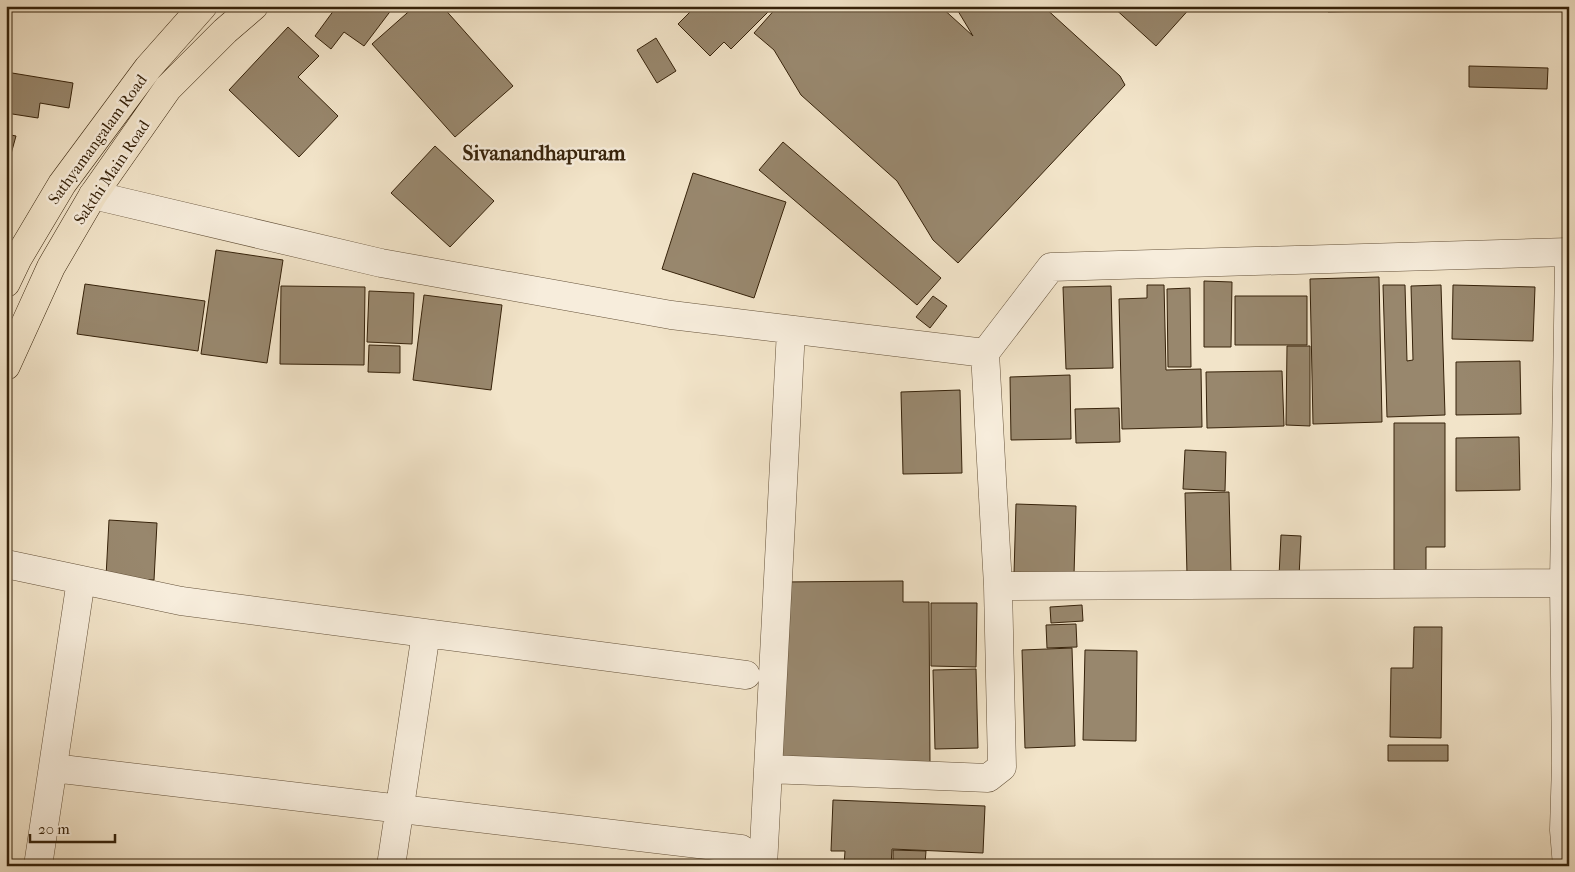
<svg xmlns="http://www.w3.org/2000/svg" width="1575" height="872" viewBox="0 0 1575 872" font-family="'IM FELL French Canon',serif">
<style>
.building{fill:#98876d;stroke:#36220a}
.lines{fill:none;stroke-linecap:round;stroke-linejoin:round}
.minor-casing{stroke:#65523a;stroke-width:29}
.highway-casing{stroke:#36220a;stroke-width:29}
.minor{stroke:#f7eddc;stroke-width:28}
.highway{stroke:#f2e4c9;stroke-width:28}
.labels{text-anchor:middle;stroke-width:5;stroke-linejoin:round;paint-order:stroke}
.street-label{font-size:16px;fill:#36220a;stroke:#f7eddc}
.district-label{font-size:21px;font-weight:bold;fill:#36220a;stroke:#f7eddc}
</style>
<rect width="100%" height="100%" fill="#f2e4c9"/>
<filter id="stains"><feTurbulence type="fractalNoise" baseFrequency=".004" numOctaves="4"/><feColorMatrix values="0 0 0 0 .2 0 0 0 0 .09 0 0 0 0 .02 0 0 0 .5 -.17"/></filter>
<radialGradient id="worn" r=".72"><stop offset=".6" stop-color="#630" stop-opacity="0"/><stop offset="1" stop-color="#630" stop-opacity=".3"/></radialGradient>
<!-- building -->
<path class="building" d="M337,6H388L392,9L364,46L344,32L331,49L315,36Z
M415,6H442L513,86L455,137L372,44Z
M696,6H774L731,49L724,42L710,56L678,24Z
M778,6H940L973,36L955,6H1043L1120,76L1125,85L958,263L933,240L897,181L801,95L774,50L754,33Z
M1112,6H1192L1156,46Z
M1328,6H1484V8L1328,12Z
M288,27L319,56L298,77L338,116L299,157L229,90Z
M656,38L676,71L657,83L637,50Z
M1469,66L1548,68L1547,89L1469,87Z
M6,72L73,83L69,108L40,103L38,118L6,113Z
M6,134L16,136L6,172Z
M783,142L941,278L917,305L759,170Z
M435,146L494,201L450,247L391,193Z
M693,173L786,202L754,298L662,269Z
M216,250L283,260L267,363L201,354Z
M1379,277L1382,422L1313,424L1310,279Z
M1204,281L1232,282L1231,347H1204Z
M85,284L205,301L198,351L77,334Z
M1147,285H1164L1166,370L1201,369L1202,427L1122,429L1119,299L1147,298Z
M1383,285H1405L1407,361L1413,360L1411,286L1441,285L1445,415L1387,417Z
M1453,285L1535,287L1533,341L1452,339Z
M281,286L365,287L364,365L280,364Z
M1111,286L1113,368L1066,369L1063,287Z
M1190,288L1191,367H1168L1167,289Z
M369,291L414,293L412,344L367,342Z
M424,295L502,305L491,390L413,380Z
M933,296L947,306L930,328L916,317Z
M1235,296H1307V345H1235Z
M369,345L400,346V373L368,372Z
M1287,346H1310V426L1286,425Z
M1520,361L1521,414L1456,415V362Z
M1282,371L1284,426L1207,428L1206,372Z
M1070,375L1071,439L1011,440L1010,377Z
M960,390L962,473L903,474L901,392Z
M1119,408L1120,442L1076,443L1075,409Z
M1394,423H1445V547H1426V570H1394Z
M1519,437L1520,490L1456,491V438Z
M1185,450L1226,452L1225,491L1183,489Z
M1229,492L1231,573L1187,575L1185,493Z
M1016,504L1076,506L1074,575L1014,574Z
M109,520L157,523L154,580L106,577Z
M1281,535L1301,536L1299,577L1279,576Z
M903,581V602H929L930,763H781V582Z
M931,603H977L976,667L931,666Z
M1082,605L1083,621L1051,623L1050,607Z
M1076,624L1077,647L1047,648L1046,625Z
M1414,627H1442L1441,738L1390,737L1391,668H1413Z
M1072,648L1075,746L1025,748L1022,650Z
M1085,650L1137,651L1136,741L1083,740Z
M976,669L978,748L935,749L933,670Z
M1388,745H1448V761H1388Z
M833,800L985,806L983,853L892,849L891,866H844L845,851H831Z
M893,850L926,851L925,864L893,863Z"/>
<g class="lines">
<!-- minor casing -->
<g class="minor-casing">
<path id="minor" d="M93,195L381,263L671,315L985,353L1051,267L1569,252
M985,353L998,586L1564,583L1569,261
M6,564L181,601L746,675
M1564,583L1566,764L1564,830L1567,866
M53,768L741,849
M768,769L988,778L1002,767L998,586
M38,866L81,580
M391,866L426,633
M763,866L791,330"/>
</g>
<!-- highway casing -->
<g class="highway-casing">
<path id="highway" d="M6,283L18,258L62,184L148,68L203,6
M6,366L51,267L93,195L168,88L225,31L254,6"/>
</g>
<!-- minor -->
<use href="#minor" class="minor"/>
<!-- highway -->
<use href="#highway" class="highway"/>
</g>
<g class="labels">
<!-- street labels -->
<g class="street-label">
<text transform="translate(97 139) rotate(-54)" y="6">Sathyamangalam Road</text>
<text transform="translate(111 172) rotate(-56)" y="6">Sakthi Main Road</text>
</g>
<!-- district labels -->
<g class="district-label">
<text x="544" y="160">Sivanandhapuram</text>
</g>
</g>
<!-- margin -->
<rect width="1575" height="872" fill="none" stroke="#f2e4c9" stroke-width="25"/>
<rect x="8" y="8" width="1560" height="857" fill="none" stroke="#36220a" stroke-width="2.5"/>
<rect x="12" y="12" width="1550" height="847" fill="none" stroke="#36220a"/>
<!-- scale -->
<path d="M30 834v8h85v-8" fill="none" stroke="#36220a" stroke-width="2.5"/>
<text x="38" y="834" font-size="15" fill="#36220a" stroke="#f7eddc" stroke-width="4" paint-order="stroke">20 m</text>
<rect width="100%" height="100%" filter="url(#stains)"/>
<rect width="100%" height="100%" fill="url(#worn)"/>
</svg>
